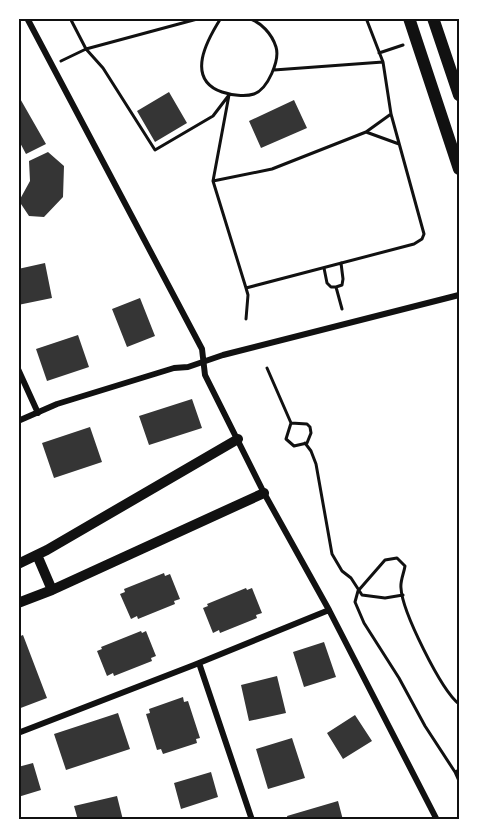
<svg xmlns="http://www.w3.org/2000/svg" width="477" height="838" viewBox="0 0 477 838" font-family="Overpass,sans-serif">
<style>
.building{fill:#353535}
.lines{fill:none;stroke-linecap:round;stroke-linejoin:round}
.path{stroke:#111;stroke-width:3}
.minor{stroke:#111;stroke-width:6}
.tertiary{stroke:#111;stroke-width:10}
.secondary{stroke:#111;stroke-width:12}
.neatline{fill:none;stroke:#111;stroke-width:2}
</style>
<rect width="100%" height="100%" fill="#fff"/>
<!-- building -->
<path class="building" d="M169,92L187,123L155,142L137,111Z
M18,95L46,144L26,154L18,139Z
M294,100L307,128L261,148L249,121Z
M48,152L64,166L63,197L44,217L29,216L19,201L30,181L29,161Z
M45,263L52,298L18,305V269Z
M140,298L155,336L127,347L112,309Z
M78,335L89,367L47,381L36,349Z
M192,399L202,428L149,445L139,416Z
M90,427L102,462L54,478L42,443Z
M164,573L165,576L170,574L180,599L174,601L175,604L138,619L137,616L131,619L120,594L125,592L124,589Z
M246,588L247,590L252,588L262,613L256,615L257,618L220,633L219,630L213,633L203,608L208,606L207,604Z
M141,631L142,633L146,631L156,656L151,658L152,661L114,676L113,673L107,676L97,651L102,649L101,647Z
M23,635L47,698L18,709V637Z
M324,642L336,677L304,687L293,652Z
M277,676L286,713L249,721L241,685Z
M183,697L184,702L188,701L200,738L196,739L197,743L163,754L161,749L157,750L146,714L150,713L149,709Z
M118,713L130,749L66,770L54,734Z
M355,715L372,741L343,759L327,733Z
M292,738L305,778L268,789L256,749Z
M33,763L41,790L18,797V767Z
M211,772L218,797L181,809L174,783Z
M117,796L123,820H78L74,806Z
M338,801L343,820H288L287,816Z"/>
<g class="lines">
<!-- path -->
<path class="path" d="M70,18L86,49L103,68L155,150L213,116L229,95L213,181L246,288L414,244L422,239L424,234L391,114L383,62L366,18
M221,18C207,40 185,79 222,92C231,95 245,97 254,94C268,89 280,60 276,47C272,34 261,22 248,18
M379,53L403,45
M61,61L86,49L201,18
M274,70L383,62
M366,132L391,114
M213,181L272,169L366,132L399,144
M324,268L327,283L331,287H336
M336,287L342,285L343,279L341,263
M336,287L342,309
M246,319L248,295L246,288
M267,368L291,423L286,439L294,446L307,443L311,433L310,427L307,424L291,423
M305,443L311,451L316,464L332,554L342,571L351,578L362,595L385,598L403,595
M459,770L455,772L459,781
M455,772L425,726L399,678L364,623L355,602L358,591L385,560L397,558L405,566C404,573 400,581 401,588C402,611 441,690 459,704"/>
<!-- minor -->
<path class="minor" d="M27,18L202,349L205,375L264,493L329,610L437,820
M18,369L38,413
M18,421L57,404L174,368L188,367L223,355L459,295
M199,663L252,820
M18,733L194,665L329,610"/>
<!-- tertiary -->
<path class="tertiary" d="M37,555L52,590
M18,564L47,550L238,439
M18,603L52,590L264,493"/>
<!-- secondary -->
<path class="secondary" d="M409,18L459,169
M433,18L459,95"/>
</g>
<!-- border -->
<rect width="477" height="838" fill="none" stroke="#ffffff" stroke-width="39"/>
<rect x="20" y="20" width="438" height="798" class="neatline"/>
</svg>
